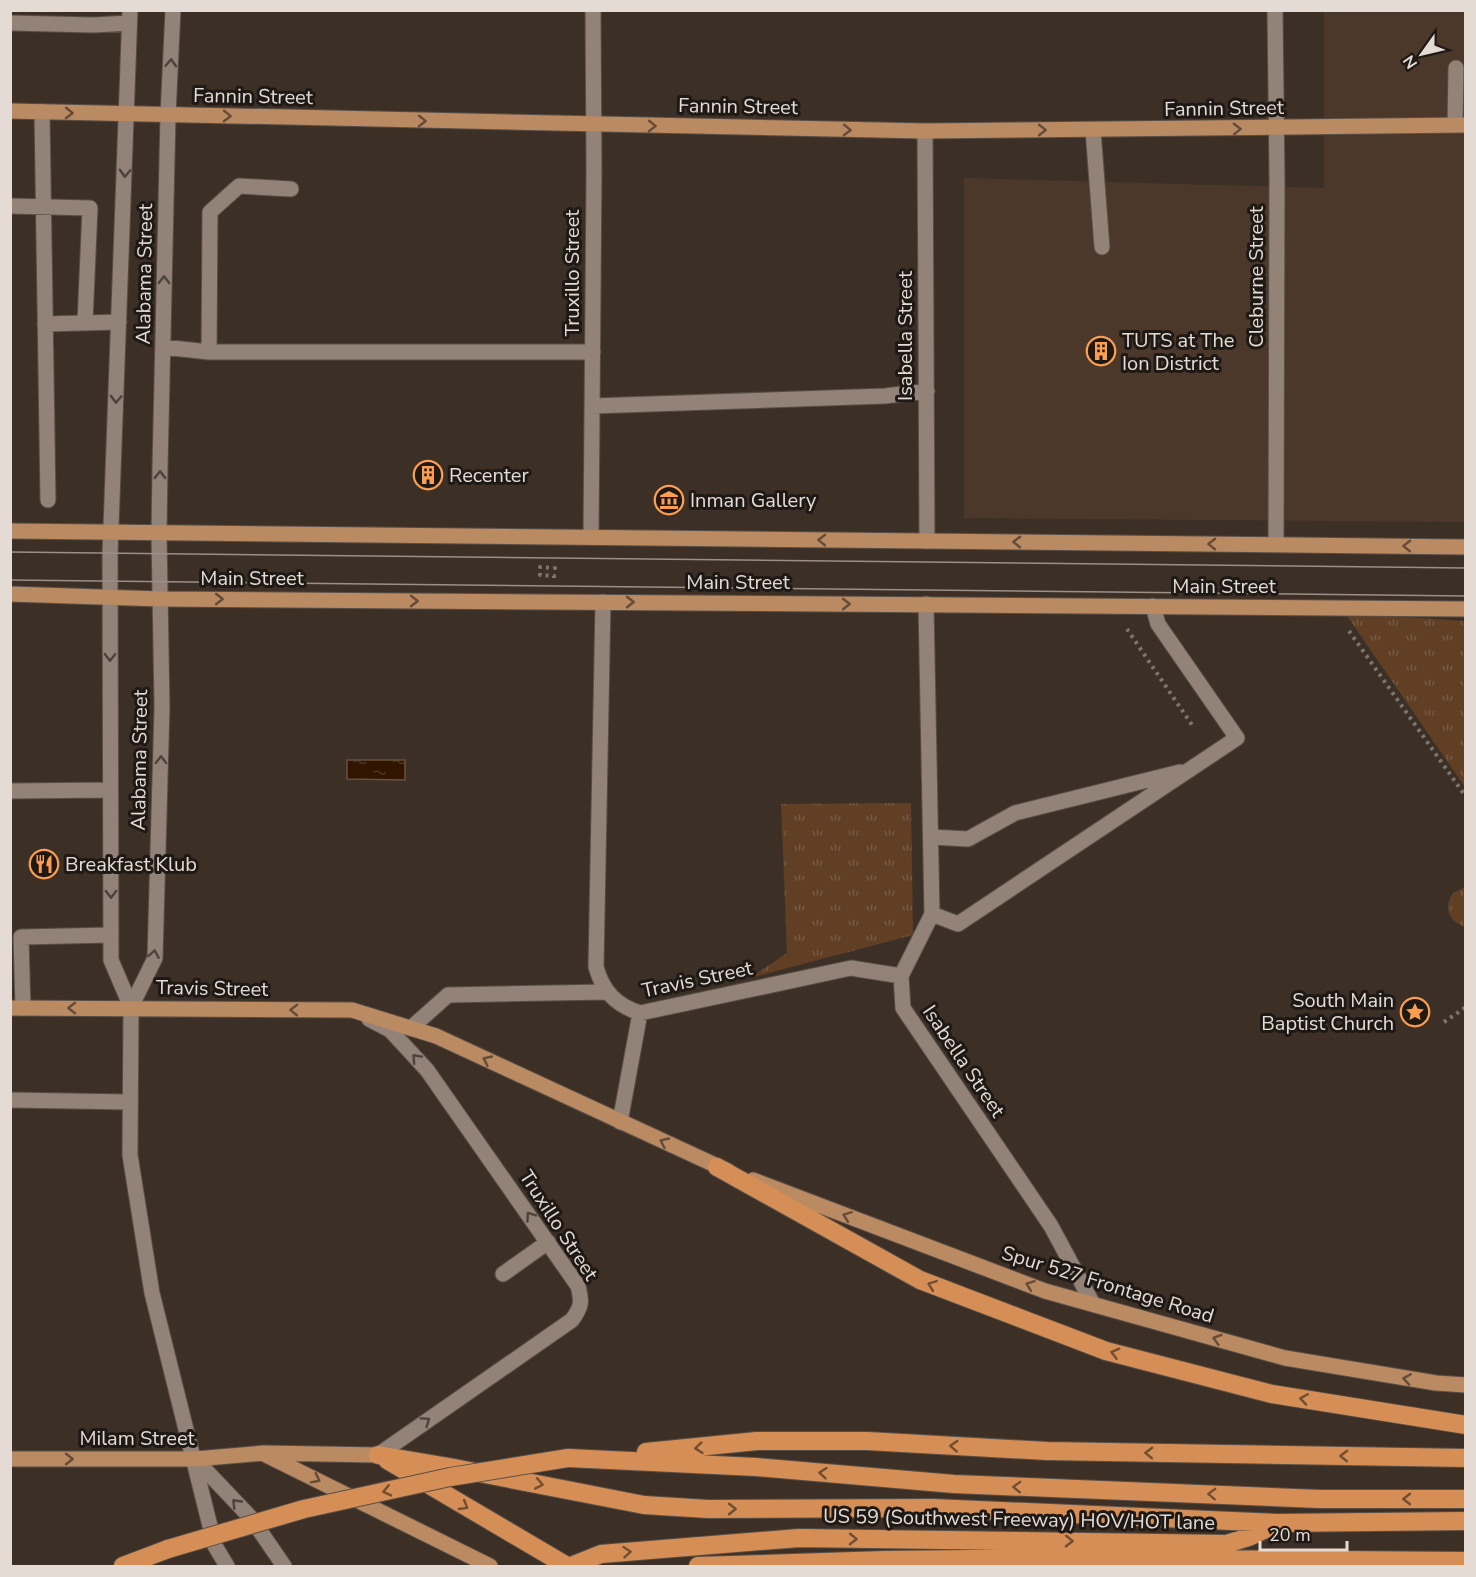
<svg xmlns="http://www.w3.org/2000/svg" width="1476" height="1577" viewBox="0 0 1476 1577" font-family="'Nunito Sans',sans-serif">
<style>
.built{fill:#4b382a}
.grass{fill:url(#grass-tufts)}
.water{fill:url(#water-ripples);stroke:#675040;stroke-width:1.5}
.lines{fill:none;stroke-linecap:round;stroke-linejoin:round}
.minor-casing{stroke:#594e46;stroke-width:17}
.major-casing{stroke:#594e46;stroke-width:17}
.highway-casing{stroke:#594e46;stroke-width:20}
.path{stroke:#80756c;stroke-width:4;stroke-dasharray:3 4.5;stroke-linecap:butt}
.minor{stroke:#928277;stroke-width:15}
.major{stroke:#ba8a63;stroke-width:15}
.highway{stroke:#d58f56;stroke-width:18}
.tram{stroke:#9a9088;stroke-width:1.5}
.highway-bridge-casing{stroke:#594e46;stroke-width:20;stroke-linecap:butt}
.highway-bridge{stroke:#d58f56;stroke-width:18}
.oneway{stroke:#4d433c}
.oneway2{stroke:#654c38}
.oneway3{stroke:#714e32}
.labels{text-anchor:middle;stroke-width:6;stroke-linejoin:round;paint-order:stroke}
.street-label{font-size:20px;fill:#e4dbd5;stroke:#1f1915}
.poi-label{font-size:20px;fill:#e4dbd5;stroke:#1f1915;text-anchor:start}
</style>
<defs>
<pattern id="grass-tufts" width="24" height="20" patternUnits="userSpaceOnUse" patternTransform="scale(1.5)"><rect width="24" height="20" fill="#603f25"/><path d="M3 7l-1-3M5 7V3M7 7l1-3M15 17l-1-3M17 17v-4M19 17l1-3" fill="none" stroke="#775a44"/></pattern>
<pattern id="water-ripples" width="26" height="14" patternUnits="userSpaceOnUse" patternTransform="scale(1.5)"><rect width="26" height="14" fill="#311500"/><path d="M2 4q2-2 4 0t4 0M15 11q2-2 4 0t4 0" fill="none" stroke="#4f3624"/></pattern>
</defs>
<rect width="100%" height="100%" fill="#3c3026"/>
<!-- built -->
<path class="built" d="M1324,11H1465V522L964,518V178L1324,188Z"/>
<!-- grass -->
<path class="grass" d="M1345,613L1465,621V787Z
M911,803L913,935L750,978L787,953L781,804Z
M1465,887H1466L1465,927C1449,922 1443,908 1453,893Z"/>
<!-- water -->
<path class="water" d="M347,760H405V780L347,779Z"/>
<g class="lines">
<!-- minor casing -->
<g class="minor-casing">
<path id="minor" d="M130,10L110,554L111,960L131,1007L130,1155L152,1293L215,1546L227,1566
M1275,10L1277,179L1276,544
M10,23L94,25L129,23
M42,112L48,500
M1455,125L1456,68
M1093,130L1102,247
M925,131L927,541
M10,206L90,208L85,322
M45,324L119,322
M163,347L209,352H593
M209,352L210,212L239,186L291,189
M592,406L885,396L927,391
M591,537L594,172L593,10
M603,602L596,967C603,992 616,1005 640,1013L851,968L901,976
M926,604L932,914L901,976L903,1008L1051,1226L1093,1304
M10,791L110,790
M931,837L968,839L1015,813L1180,772
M932,914L958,924L1237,738L1158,624L1153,606
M131,1007L155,958L162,707L159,534L160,468L168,115L173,10
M23,1008L21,937L111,935
M369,1019L390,1030L427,1070L578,1286C582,1302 582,1306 572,1320L378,1455
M411,1028L448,995L606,992
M10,1100L130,1102
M620,1122L640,1013
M503,1274L548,1242
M195,1459L251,1518L284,1566"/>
</g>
<!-- major casing -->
<g class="major-casing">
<path id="major" d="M10,111L925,131L1466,125
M10,531L1466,547
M10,594L161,599L1466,609
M10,1008L352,1010L436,1036L728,1171
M753,1180L1045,1291L1285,1358L1436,1383L1466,1385
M266,1455L490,1566
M10,1459H195L264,1453L378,1455"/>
</g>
<!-- highway casing -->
<g class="highway-casing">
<path id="highway" d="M717,1167L920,1280L1106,1351L1272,1394L1466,1425
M646,1452L757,1441H867L1047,1451L1466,1458
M378,1455L449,1467L644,1505L708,1509L933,1508L1278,1523L1466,1521
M568,1458L756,1467L954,1484L1320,1499H1466
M387,1460L567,1566
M123,1566L168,1549
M571,1566L601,1554L799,1538L1226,1544L1249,1537L1276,1524
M698,1566L886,1560L1077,1558L1466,1561"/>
</g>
<!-- path -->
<path class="path" d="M554,578V576L540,575V567L555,568V564
M1127,629L1192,725
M1349,631L1466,797
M1444,1022L1466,1007"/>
<!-- minor -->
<use href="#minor" class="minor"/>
<!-- major -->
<use href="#major" class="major"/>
<!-- highway -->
<use href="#highway" class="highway"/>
<!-- tram -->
<path class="tram" d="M10,552L1466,568
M10,580L1466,596"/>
<!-- highway-bridge casing -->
<g class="highway-bridge-casing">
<path id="highway-bridge" d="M168,1549L304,1509L450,1477L568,1458"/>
</g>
<!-- highway-bridge -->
<use href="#highway-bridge" class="highway-bridge"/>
</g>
<!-- one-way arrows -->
<defs><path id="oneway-chevron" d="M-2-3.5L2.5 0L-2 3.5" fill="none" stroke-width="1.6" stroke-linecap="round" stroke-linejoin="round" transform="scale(1.5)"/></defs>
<g class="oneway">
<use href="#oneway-chevron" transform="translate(171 63) rotate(-87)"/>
<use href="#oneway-chevron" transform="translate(125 173) rotate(92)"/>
<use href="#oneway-chevron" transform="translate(164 280) rotate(-89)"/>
<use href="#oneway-chevron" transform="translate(116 399) rotate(92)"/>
<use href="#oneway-chevron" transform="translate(160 475) rotate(-89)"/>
<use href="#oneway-chevron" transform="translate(110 657) rotate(91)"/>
<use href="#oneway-chevron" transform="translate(161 760) rotate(-89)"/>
<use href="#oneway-chevron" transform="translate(111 894) rotate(90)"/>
<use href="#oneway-chevron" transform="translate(154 954) rotate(-80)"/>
<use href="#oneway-chevron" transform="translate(416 1058) rotate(-133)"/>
<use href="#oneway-chevron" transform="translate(530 1216) rotate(-125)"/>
<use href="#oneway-chevron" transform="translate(426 1421) rotate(-35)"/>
<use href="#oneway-chevron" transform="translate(236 1503) rotate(-134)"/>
</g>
<g class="oneway2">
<use href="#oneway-chevron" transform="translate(69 113) rotate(1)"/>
<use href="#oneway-chevron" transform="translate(227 116) rotate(1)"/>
<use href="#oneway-chevron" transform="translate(422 121) rotate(1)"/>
<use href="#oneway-chevron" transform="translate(652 126) rotate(1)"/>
<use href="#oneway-chevron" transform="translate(1237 129) rotate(-1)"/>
<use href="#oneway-chevron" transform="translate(847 130) rotate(1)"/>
<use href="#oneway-chevron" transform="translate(1042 130)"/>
<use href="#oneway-chevron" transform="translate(822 540) rotate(-179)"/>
<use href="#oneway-chevron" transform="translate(1017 542) rotate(-179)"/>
<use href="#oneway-chevron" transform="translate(1212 544) rotate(-179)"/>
<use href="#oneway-chevron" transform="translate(1407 546) rotate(-179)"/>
<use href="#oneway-chevron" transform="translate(219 599)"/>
<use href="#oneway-chevron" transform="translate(414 601)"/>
<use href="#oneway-chevron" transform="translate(630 602)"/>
<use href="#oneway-chevron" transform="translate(846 604)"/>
<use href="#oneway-chevron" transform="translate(72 1008) rotate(180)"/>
<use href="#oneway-chevron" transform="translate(294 1010) rotate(-179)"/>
<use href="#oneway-chevron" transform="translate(487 1060) rotate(-155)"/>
<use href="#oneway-chevron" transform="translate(664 1142) rotate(-155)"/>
<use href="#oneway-chevron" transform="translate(847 1216) rotate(-159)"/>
<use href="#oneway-chevron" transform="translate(1030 1285) rotate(-159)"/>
<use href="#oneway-chevron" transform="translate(1217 1339) rotate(-164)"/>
<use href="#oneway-chevron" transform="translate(1407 1379) rotate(-171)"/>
<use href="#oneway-chevron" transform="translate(69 1459)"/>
<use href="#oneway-chevron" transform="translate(316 1479) rotate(27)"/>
</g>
<g class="oneway3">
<use href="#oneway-chevron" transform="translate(932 1285) rotate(-159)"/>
<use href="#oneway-chevron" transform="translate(1115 1353) rotate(-165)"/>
<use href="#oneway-chevron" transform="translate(1304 1399) rotate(-171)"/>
<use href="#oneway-chevron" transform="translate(954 1446) rotate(-177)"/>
<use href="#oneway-chevron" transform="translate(699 1448) rotate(174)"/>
<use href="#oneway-chevron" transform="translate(1149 1453) rotate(-179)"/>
<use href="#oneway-chevron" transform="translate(1344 1456) rotate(-179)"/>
<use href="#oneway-chevron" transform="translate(823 1473) rotate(-175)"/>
<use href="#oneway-chevron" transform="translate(539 1484) rotate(11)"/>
<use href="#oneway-chevron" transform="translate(1017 1487) rotate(-178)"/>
<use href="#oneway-chevron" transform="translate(387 1491) rotate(167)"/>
<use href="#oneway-chevron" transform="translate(1212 1494) rotate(-178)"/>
<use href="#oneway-chevron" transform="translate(1407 1499) rotate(180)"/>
<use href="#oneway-chevron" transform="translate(464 1506) rotate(31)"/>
<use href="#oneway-chevron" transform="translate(732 1509)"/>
<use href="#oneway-chevron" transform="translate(853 1539) rotate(1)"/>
<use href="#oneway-chevron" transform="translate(1069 1541) rotate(1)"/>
<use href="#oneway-chevron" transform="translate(627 1552) rotate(-5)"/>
</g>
<!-- icons -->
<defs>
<g id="building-ring" transform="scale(1.5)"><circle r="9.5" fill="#1f1915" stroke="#fb9e51" stroke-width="1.5"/><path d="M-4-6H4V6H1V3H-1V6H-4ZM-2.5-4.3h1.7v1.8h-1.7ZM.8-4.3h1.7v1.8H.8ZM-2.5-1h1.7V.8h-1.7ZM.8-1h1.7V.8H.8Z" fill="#fb9e51"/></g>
<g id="museum-ring" transform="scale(1.5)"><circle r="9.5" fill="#1f1915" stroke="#fb9e51" stroke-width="1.5"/><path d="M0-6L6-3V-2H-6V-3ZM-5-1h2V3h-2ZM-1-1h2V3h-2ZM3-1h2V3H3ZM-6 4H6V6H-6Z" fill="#fb9e51"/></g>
<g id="restaurant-ring" transform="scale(1.5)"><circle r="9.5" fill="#1f1915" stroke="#fb9e51" stroke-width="1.5"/><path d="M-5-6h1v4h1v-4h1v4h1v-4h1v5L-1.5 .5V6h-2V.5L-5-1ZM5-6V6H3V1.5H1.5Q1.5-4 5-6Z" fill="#fb9e51"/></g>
<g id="sight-ring" transform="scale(1.5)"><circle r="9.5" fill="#1f1915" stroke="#fb9e51" stroke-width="1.5"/><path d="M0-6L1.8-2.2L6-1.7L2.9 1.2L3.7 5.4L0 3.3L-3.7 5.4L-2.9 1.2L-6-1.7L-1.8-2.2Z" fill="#fb9e51"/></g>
</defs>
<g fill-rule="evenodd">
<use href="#building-ring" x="1101" y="351"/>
<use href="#building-ring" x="428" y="475"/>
<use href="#museum-ring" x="669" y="500"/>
<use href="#restaurant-ring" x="44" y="864"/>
<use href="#sight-ring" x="1415" y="1012"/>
</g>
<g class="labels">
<!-- street labels -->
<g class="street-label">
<text transform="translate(253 96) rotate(1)" y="7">Fannin Street</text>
<text transform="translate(738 106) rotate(1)" y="7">Fannin Street</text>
<text transform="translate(1224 108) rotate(-1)" y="7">Fannin Street</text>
<text transform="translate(572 273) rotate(-90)" y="7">Truxillo Street</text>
<text transform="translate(144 274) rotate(-89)" y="7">Alabama Street</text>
<text transform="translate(1256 277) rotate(-90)" y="7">Cleburne Street</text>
<text transform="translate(905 336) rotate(-90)" y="7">Isabella Street</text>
<text x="252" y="585">Main Street</text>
<text x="738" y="589">Main Street</text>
<text x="1224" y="593">Main Street</text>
<text transform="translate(139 760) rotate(-89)" y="7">Alabama Street</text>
<text transform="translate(697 979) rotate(-12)" y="7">Travis Street</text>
<text transform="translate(212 988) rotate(1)" y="7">Travis Street</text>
<text transform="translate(964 1061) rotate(56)" y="7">Isabella Street</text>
<text transform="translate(559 1225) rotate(57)" y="7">Truxillo Street</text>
<text transform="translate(1108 1284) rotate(17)" y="7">Spur 527 Frontage Road</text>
<text x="137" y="1445">Milam Street</text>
<text transform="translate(1019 1519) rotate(1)" y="7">US 59 (Southwest Freeway) HOV/HOT lane</text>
</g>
<!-- poi labels -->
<g class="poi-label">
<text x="1122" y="347">TUTS at The<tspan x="1122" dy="23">Ion District</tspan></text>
<text x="449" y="482">Recenter</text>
<text x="690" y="507">Inman Gallery</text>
<text x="65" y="871">Breakfast Klub</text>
<text x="1394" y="1007" text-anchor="end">South Main<tspan x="1394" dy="23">Baptist Church</tspan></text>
</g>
</g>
<!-- border -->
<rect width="1476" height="1577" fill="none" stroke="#e4dbd5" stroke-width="24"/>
<!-- north arrow -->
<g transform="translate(1422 54) rotate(236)" stroke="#1f1915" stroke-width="4.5" paint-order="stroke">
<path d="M0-4.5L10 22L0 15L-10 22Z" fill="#e4dbd5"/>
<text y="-9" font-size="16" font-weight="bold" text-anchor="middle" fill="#e4dbd5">N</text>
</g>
<!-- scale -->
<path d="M1260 1541v9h87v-9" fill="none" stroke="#e4dbd5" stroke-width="3"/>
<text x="1269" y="1541" font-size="18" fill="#e4dbd5" stroke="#1f1915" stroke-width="4.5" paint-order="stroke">20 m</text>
</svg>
